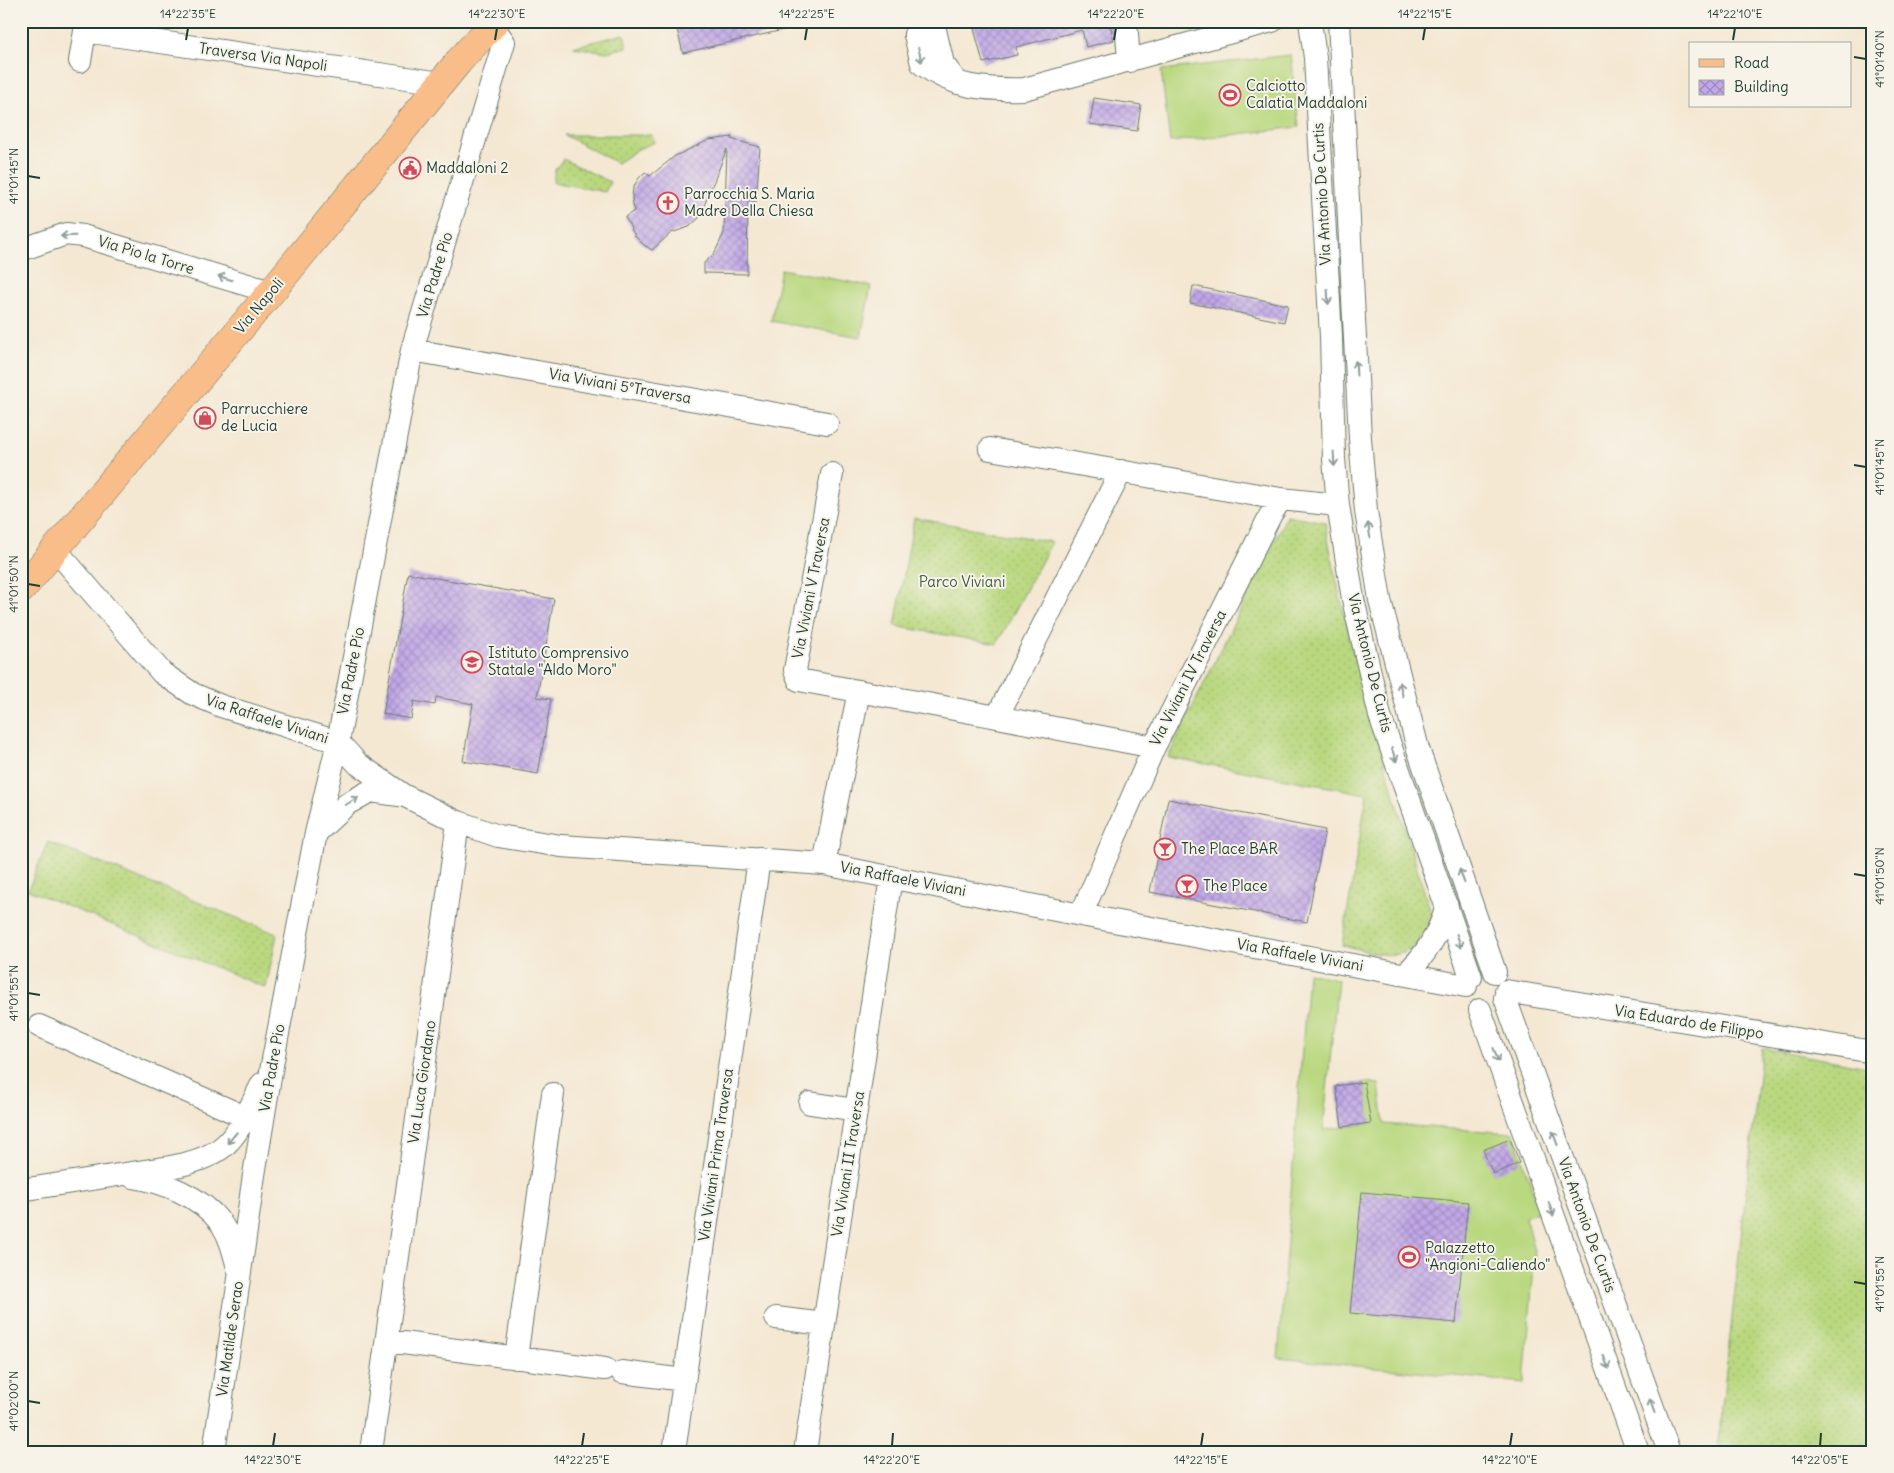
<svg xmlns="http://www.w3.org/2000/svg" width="1894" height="1473" viewBox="0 0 1894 1473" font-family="Delius,sans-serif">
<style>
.grass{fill:url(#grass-dots);stroke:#6c8a5a}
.pitch{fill:#b9d87f;stroke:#6c8a5a}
.building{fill:url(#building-cross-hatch)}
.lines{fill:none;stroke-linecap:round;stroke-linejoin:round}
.minor-casing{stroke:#6a796c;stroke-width:24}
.major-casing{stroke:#6a796c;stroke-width:29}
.minor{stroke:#fff;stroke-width:22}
.major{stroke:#f8bd89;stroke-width:28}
.oneway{stroke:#8f9e9a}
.ticks{fill:none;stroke:#1f3d34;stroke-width:2}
.labels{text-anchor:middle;stroke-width:4;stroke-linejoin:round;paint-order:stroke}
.street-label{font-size:15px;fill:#1f3d34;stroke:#f7f3e8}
.poi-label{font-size:15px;fill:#1f3d34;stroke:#f7f3e8;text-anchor:start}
.park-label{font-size:15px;fill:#3e5c43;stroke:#f7f3e8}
.neatline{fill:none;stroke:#1f3d34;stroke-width:2}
.ticks-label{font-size:12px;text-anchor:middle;fill:#1f3d34}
</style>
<defs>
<pattern id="grass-dots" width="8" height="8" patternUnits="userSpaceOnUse" patternTransform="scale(1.25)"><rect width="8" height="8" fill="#b9d87f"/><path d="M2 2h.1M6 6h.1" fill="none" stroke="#9fba6e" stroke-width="1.8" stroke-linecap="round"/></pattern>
<pattern id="building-cross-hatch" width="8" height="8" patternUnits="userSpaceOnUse" patternTransform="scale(1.25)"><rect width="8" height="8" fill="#c1a7e8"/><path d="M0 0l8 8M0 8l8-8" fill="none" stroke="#9c89bd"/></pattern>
</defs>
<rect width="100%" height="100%" fill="#f7f3e8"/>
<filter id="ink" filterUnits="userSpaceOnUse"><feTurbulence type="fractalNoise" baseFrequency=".02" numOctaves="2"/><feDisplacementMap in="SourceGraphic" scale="10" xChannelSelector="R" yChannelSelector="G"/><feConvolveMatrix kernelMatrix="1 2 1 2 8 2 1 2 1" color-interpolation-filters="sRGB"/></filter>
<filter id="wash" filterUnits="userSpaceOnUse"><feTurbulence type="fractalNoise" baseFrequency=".0096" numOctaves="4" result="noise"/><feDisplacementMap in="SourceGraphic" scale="20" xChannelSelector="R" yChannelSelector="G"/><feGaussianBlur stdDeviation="1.12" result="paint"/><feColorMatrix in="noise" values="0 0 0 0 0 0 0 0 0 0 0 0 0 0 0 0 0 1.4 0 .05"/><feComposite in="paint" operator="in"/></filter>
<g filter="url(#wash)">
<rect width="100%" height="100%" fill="#f4e8d3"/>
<!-- grass -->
<path class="grass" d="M624,34L627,47L607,52L573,47Z
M564,135H652L655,142L638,149L617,163Z
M563,159L610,182L605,192L553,182L555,170Z
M1287,515L1325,522C1349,658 1391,784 1432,916C1428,924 1424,933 1419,941C1403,966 1365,950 1342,945L1367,794L1168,757Z
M914,518L1052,542L997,644L895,626Z
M48,842L277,934L266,988L28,890Z
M1762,1048L1873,1068V1452H1717Z"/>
<!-- pitch -->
<path class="pitch" d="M1291,55L1299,127L1170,142L1161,70Z
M781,269L871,286L861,337L771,321Z
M1308,973L1338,979L1323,1130L1370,1123L1364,1082L1379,1084L1384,1124L1513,1133L1540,1211L1525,1217L1535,1254L1524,1383L1278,1358Z"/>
<g id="blocks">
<!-- building -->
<path class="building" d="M675,21H795L796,27L683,53Z
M972,21H1109L1114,40L1086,47L1082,30L1016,47L1017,55L983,63Z
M1094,98L1141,105L1137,131L1090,124Z
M732,137L731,139L760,147L756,203L748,198L747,274L704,273V263L714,254L724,233L727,149L699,218L689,227L671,233L652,250L644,245L635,236L625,217L634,211L632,198L633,188L639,178L645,172L650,176L675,156L709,140Z
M1193,286L1288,305L1284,322L1190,303Z
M408,573L554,599L537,697L551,699L538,774L463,761L473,704L436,697L435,705L414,701L411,719L383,714Z
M1168,799L1325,830L1307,922L1150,892Z
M1364,1082L1371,1123L1342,1127L1336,1086Z
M1510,1139L1520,1163L1493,1174L1483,1150Z
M1362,1192L1468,1202L1456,1323L1350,1313Z"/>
</g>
</g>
<g filter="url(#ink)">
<use href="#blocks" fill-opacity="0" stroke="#6a796c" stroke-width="1"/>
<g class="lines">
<!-- minor casing -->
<g class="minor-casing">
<path id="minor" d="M1126,21L1129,61
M1310,21L1315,58L1331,336L1334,459L1338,505L1353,599L1380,716L1471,977
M1339,21L1360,438L1366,511L1380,600L1418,749L1495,972
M80,61L85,31L441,83
M958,83L943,64L935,30L924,29L915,35L922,64C953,88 986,90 1024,89L1272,21
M21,250L66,234L83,236L271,292
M412,350L827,423
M990,449L1281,499
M832,474L795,670L799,680L997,717L1121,471
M55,549L162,673L193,694L221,706L338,742L358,764L403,795L458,822L498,836L561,846L824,864L1081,915L1466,986
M997,717L1154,747
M316,833L347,804L370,791L399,795
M824,864L859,691
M1081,915L1154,747L1271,514L1281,499L1338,505
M1405,974C1426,956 1439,933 1447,906
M1506,991L1873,1052
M1505,998L1669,1452
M1480,1010L1638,1452
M39,1026L245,1117
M810,1103L856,1110
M133,1177C164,1182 200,1196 220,1222C230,1235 234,1253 238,1268
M21,1190L170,1167C232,1156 236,1135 262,1084
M776,1318L824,1324
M387,1341L605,1369
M516,1358L553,1094
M622,1372L684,1380
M214,1452L254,1175L272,1065L316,833L338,742L412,350L504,42L492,25
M371,1452L458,822
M674,1452L759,859
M805,1452L891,877"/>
</g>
<!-- major casing -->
<g class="major-casing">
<path id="major" d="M21,590L271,292L459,61L496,21"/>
</g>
<!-- minor -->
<use href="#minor" class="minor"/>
<!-- major -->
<use href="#major" class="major"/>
</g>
<!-- one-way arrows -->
<defs><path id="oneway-shaft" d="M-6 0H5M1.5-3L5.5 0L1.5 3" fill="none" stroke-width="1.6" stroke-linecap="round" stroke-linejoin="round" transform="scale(1.25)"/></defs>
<g class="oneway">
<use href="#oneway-shaft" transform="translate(920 55) rotate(77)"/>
<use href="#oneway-shaft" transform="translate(68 236) rotate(178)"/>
<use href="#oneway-shaft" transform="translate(225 278) rotate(-163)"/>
<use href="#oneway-shaft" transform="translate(1328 297) rotate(87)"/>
<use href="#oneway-shaft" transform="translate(1356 368) rotate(-93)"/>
<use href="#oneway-shaft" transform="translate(1334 459) rotate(87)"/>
<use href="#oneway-shaft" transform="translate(1369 530) rotate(-99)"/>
<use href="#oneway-shaft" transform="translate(1401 689) rotate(-104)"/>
<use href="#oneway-shaft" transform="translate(1394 755) rotate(71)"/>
<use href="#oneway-shaft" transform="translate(352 801) rotate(-32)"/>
<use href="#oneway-shaft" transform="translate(1462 876) rotate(-109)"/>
<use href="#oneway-shaft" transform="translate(1459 941) rotate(71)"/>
<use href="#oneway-shaft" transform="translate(1496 1055) rotate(70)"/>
<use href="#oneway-shaft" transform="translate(232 1138) rotate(130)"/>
<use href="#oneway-shaft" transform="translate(1555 1138) rotate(-110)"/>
<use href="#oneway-shaft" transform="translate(1551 1209) rotate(70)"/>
<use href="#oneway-shaft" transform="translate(1606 1362) rotate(70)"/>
<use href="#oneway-shaft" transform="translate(1652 1406) rotate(-110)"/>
</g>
</g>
<!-- ticks -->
<path class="ticks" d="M186,40L188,28M495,40L497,28M805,40L807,28M1114,40L1116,28M1423,40L1425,28M1733,40L1735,28M1854,57L1866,59M28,176L40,178M1854,465L1866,467M28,584L40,586M1854,874L1866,876M28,993L40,995M1854,1282L1866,1284M28,1401L40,1403M273,1446L275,1433M582,1446L584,1433M892,1446L893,1433M1201,1446L1203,1433M1510,1446L1512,1433M1820,1446L1821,1433"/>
<!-- icons -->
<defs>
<g id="stadium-ring" transform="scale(1.125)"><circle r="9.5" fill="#f7f3e8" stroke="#d1495b" stroke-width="1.5"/><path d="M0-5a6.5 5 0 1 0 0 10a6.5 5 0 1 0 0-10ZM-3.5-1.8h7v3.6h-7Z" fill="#d1495b"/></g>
<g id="civic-ring" transform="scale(1.125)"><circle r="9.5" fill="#f7f3e8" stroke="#d1495b" stroke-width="1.5"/><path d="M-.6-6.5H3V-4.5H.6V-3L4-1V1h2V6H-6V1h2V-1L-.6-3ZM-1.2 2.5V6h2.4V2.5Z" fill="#d1495b"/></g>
<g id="church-ring" transform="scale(1.125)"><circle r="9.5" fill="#f7f3e8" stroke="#d1495b" stroke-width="1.5"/><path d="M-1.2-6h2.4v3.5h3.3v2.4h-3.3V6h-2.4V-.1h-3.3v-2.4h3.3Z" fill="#d1495b"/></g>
<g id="shop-ring" transform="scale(1.125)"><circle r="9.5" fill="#f7f3e8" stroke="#d1495b" stroke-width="1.5"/><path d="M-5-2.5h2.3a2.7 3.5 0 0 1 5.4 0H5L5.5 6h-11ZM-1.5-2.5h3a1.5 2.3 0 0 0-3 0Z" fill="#d1495b"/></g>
<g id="school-ring" transform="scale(1.125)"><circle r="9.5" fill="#f7f3e8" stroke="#d1495b" stroke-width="1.5"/><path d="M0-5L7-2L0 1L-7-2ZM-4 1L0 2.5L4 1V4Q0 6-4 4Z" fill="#d1495b"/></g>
<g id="bar-ring" transform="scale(1.125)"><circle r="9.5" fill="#f7f3e8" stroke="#d1495b" stroke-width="1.5"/><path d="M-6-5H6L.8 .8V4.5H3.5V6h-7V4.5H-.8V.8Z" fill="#d1495b"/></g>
</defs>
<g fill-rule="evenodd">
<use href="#stadium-ring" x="1230" y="95"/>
<use href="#civic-ring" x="410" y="168"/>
<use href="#church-ring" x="668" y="203"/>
<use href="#shop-ring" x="205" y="418"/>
<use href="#school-ring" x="472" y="662"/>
<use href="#bar-ring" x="1165" y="849"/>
<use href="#bar-ring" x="1187" y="886"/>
<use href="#stadium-ring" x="1409" y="1257"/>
</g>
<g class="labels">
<!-- street labels -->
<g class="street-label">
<text transform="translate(263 57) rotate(8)" y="5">Traversa Via Napoli</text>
<text transform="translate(1322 194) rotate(-93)" y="5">Via Antonio De Curtis</text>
<text transform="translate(146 255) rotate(17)" y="5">Via Pio la Torre</text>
<text transform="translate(435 275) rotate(-73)" y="5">Via Padre Pio</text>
<text transform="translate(259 306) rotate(-50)" y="5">Via Napoli</text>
<text transform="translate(620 386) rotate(10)" y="5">Via Viviani 5°Traversa</text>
<text transform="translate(811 588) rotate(-79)" y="5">Via Viviani V Traversa</text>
<text transform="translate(1370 663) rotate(76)" y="5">Via Antonio De Curtis</text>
<text transform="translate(351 671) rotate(-79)" y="5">Via Padre Pio</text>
<text transform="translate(1188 678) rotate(-63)" y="5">Via Viviani IV Traversa</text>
<text transform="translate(267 719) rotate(18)" y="5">Via Raffaele Viviani</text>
<text transform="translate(903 879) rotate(11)" y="5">Via Raffaele Viviani</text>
<text transform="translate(1300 955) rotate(10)" y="5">Via Raffaele Viviani</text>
<text transform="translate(1689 1022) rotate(9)" y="5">Via Eduardo de Filippo</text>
<text transform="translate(272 1068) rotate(-80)" y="5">Via Padre Pio</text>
<text transform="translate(422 1082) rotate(-82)" y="5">Via Luca Giordano</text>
<text transform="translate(716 1155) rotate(-82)" y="5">Via Viviani Prima Traversa</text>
<text transform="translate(848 1164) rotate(-81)" y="5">Via Viviani II Traversa</text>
<text transform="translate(1587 1225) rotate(70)" y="5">Via Antonio De Curtis</text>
<text transform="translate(230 1339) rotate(-82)" y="5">Via Matilde Serao</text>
</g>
<!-- poi labels -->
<g class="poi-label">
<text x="1246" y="91">Calciotto<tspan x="1246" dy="17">Calatia Maddaloni</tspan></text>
<text x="426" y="173">Maddaloni 2</text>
<text x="684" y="199">Parrocchia S. Maria<tspan x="684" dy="17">Madre Della Chiesa</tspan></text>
<text x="221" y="414">Parrucchiere<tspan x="221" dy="17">de Lucia</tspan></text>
<text x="488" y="658">Istituto Comprensivo<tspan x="488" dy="17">Statale "Aldo Moro"</tspan></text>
<text x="1181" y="854">The Place BAR</text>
<text x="1203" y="891">The Place</text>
<text x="1425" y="1253">Palazzetto<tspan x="1425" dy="17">"Angioni-Caliendo"</tspan></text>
</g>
<!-- park labels -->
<g class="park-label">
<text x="962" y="587">Parco Viviani</text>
</g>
</g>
<!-- margin -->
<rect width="1894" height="1473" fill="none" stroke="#f7f3e8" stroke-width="55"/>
<!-- legend -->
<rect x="1689" y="42" width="162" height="65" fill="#f7f3e8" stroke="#a1aaa0"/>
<rect x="1699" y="59" width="25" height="8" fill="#f8bd89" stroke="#a1aaa0"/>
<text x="1734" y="68" font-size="15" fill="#1f3d34">Road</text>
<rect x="1699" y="80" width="25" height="15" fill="url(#building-cross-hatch)" stroke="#a1aaa0"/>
<text x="1734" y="92" font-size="15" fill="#1f3d34">Building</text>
<rect x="28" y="28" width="1838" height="1418" class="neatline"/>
<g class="ticks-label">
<text x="188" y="18">14°22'35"E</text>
<text x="497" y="18">14°22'30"E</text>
<text x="807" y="18">14°22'25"E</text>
<text x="1116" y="18">14°22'20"E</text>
<text x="1425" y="18">14°22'15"E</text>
<text x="1735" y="18">14°22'10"E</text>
<text transform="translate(1880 59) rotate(-90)" y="4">41°01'40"N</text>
<text transform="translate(14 176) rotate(-90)" y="4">41°01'45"N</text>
<text transform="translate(1880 467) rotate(-90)" y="4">41°01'45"N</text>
<text transform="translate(14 584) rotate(-90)" y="4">41°01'50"N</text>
<text transform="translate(1880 876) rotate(-90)" y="4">41°01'50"N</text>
<text transform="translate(14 993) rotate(-90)" y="4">41°01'55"N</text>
<text transform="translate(1880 1284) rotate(-90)" y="4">41°01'55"N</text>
<text transform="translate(14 1401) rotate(-90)" y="4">41°02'00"N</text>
<text x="273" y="1464">14°22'30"E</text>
<text x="582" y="1464">14°22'25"E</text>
<text x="892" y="1464">14°22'20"E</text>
<text x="1201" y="1464">14°22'15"E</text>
<text x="1510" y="1464">14°22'10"E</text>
<text x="1820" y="1464">14°22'05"E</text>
</g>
</svg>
